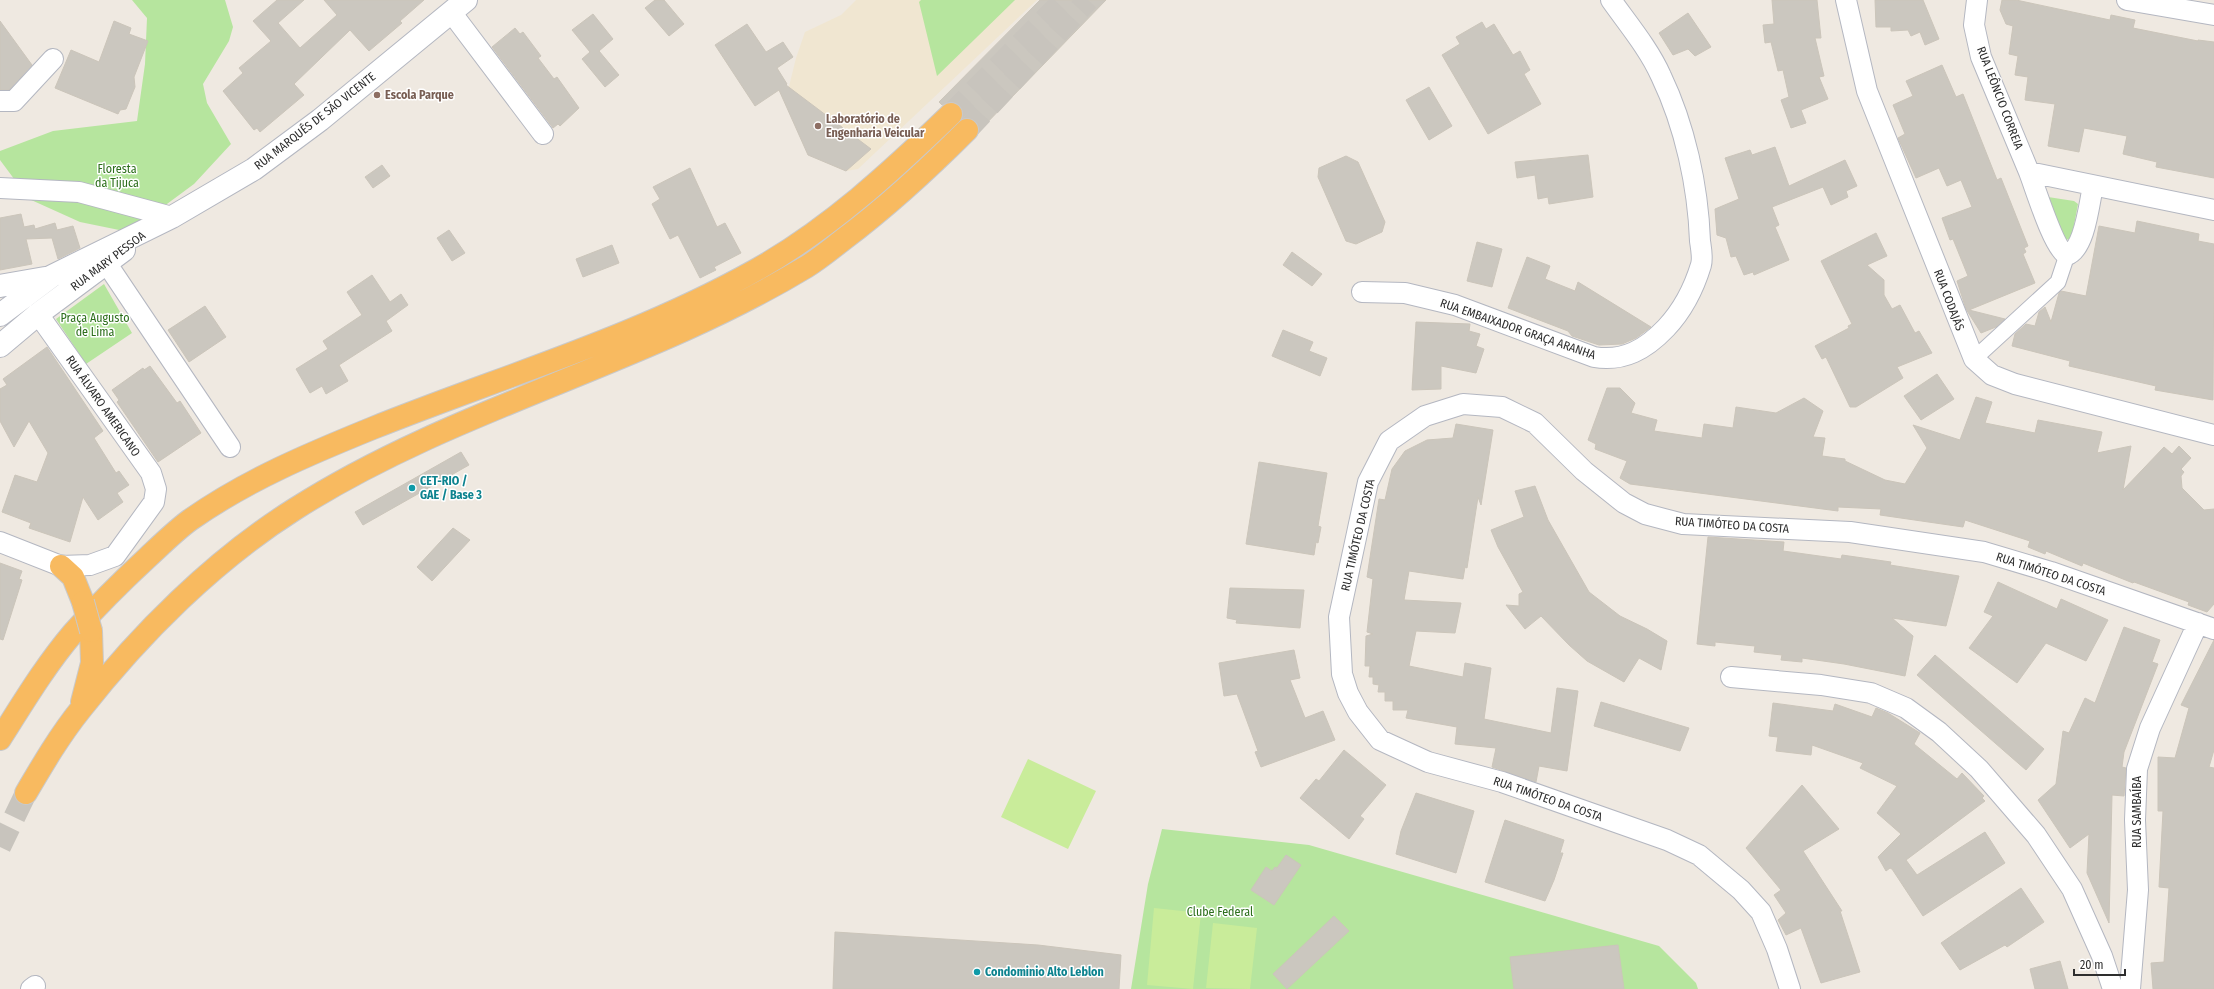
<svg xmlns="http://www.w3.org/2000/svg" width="2214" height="989" viewBox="0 0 2214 989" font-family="'Fira Sans Condensed',sans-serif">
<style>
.education{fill:#f0e6d1}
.green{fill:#b6e59e}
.pitch{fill:#c9ec9a}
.building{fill:#cbc7bf;stroke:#cbc5ba}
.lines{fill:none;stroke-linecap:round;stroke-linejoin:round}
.trunk-tunnel{stroke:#c8c4bd;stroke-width:22;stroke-dasharray:22 11;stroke-linecap:butt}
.pedestrian-casing{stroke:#b4b7c1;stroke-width:17}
.minor-casing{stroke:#b4b7c1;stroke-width:22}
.tertiary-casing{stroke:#b4b7c1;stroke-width:24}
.trunk-casing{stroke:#c9c9c9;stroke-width:24}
.pedestrian{stroke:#fff;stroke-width:15}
.minor{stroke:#fff;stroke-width:20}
.tertiary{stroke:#fff;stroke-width:22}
.trunk{stroke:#f8ba60;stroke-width:22}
.trunk-bridge-casing{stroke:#c9c9c9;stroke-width:24;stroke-linecap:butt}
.trunk-bridge{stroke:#f8ba60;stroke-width:22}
.education-dot{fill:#8d6e63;stroke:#fff;stroke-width:1.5}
.culture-dot{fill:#0f9aa8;stroke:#fff;stroke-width:1.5}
.labels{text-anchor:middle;stroke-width:3;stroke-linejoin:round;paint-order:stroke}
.education-label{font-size:12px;font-weight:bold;fill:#785e54;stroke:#fff;text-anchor:start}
.street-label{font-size:12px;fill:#2e2e2e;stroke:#fff}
.park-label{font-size:12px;fill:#2c6e1b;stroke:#fff}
.culture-label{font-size:12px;font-weight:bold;fill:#0d838f;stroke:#fff;text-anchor:start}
</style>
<rect width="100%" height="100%" fill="#efe9e1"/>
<!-- education -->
<path class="education" d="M856,0H1037L858,169L846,171L809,155L785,103L796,58L805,32L841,15Z"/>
<!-- green -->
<path class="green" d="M132,0H225L233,27L229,41L203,84L207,103L231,144L194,184L129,232L80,222L29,199L0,160V151L53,131L137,121L145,64L147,18Z
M921,0H1015L937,76L919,2Z
M2048,197L2074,201L2078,204L2072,236L2069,239L2066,240L2062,237Z
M104,284L132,333L86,364L56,319Z
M1162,829L1309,845L1659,946L1696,983L1698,989H1131L1148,884Z"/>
<!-- pitch -->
<path class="pitch" d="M1028,759L1096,791L1068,849L1001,817Z
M1154,908L1201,913L1193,989L1147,985Z
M1213,923L1257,928L1250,989L1206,988Z"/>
<!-- building -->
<path class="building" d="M277,0H304L278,23L300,48L337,15L324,0H424L400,21L402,23L369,51L350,30L294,84L304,95L260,132L257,128L254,130L223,91L243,73L239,68L271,41L253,21Z
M655,0H664L684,24L669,36L645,8Z
M1040,0H1106L979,131L976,121L970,118L962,119L963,111L960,105L954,102H948L942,105L939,102Z
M1772,0H1817L1821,38H1815L1824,76L1819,77L1828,99L1801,110L1806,123L1791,128L1781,100L1789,97L1783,70L1778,71L1771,42L1765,43L1763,25L1774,24Z
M1875,0H1923L1939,39L1925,45L1920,32L1911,36L1908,30L1891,31V27H1876Z
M2002,0H2016L2110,20L2111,15L2135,20L2133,28L2198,41V40L2214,42V178L2156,167L2157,162L2123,154L2127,136L2084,128L2079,152L2048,146L2055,104L2025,100L2028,77L2015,75L2018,56L2009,54L2013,26L2006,24L2000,10Z
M1688,13L1711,47L1695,56L1688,49L1673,55L1659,33Z
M593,14L613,39L599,51L619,75L605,87L582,59L590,52L572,30Z
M0,21L32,65L9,90H0Z
M114,21L131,28L129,34L148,41L134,77L135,87L126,109L120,110L118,114L55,88L71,50L99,62Z
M1482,22L1486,29L1494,24L1513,55L1520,51L1530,70L1524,74L1541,104L1488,134L1442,55L1460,44L1456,37Z
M747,24L766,52L783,42L793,57L777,68L787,84L786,85L871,149L846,171L808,155L779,90L755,106L715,45Z
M515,28L520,34L523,32L541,56L538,58L554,79L557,77L579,108L560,126L558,124L553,128L492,47Z
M1942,65L1956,97L1963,94L1997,180L2001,178L2028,246L2024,248L2026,252L2023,254L2035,283L1969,310L2005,319L1996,327L1981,333L1966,309L1957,281L1968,276L1953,239L1950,240L1942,218L1972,207L1961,180L1947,186L1939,168L1916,178L1898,138L1905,134L1893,105L1913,96L1906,81Z
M1429,87L1452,126L1429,140L1406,100Z
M1775,147L1789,186L1845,160L1857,186L1846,191L1848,197L1831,205L1823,187L1772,207L1779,225L1775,227L1789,260L1754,275L1753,272L1744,275L1736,256L1731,257L1726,238L1717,235L1715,209L1739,199L1725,158L1750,150L1752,155Z
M1588,155L1593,197L1549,204L1548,197L1538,199L1535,175L1517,178L1515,162Z
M1346,156L1358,162L1385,222L1382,232L1356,244L1346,241L1318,177L1319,168Z
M382,165L390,176L373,188L365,177Z
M690,168L717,227L725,223L741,253L714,267L716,270L700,278L678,235L670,239L652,204L660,199L653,187Z
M21,214L24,227L34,225L35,229L55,223L57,230L73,226L80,248L58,259L52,238L26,239L32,264L0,270V218Z
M2137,221L2199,234L2198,241L2214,244L2213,400L2155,390L2156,386L2069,366L2070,361L2012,346L2015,334L2026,324L2035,326L2039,312L2045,307L2051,322L2059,293L2061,291L2086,296L2099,226L2135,233Z
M449,230L465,253L452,261L437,238Z
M1876,233L1887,256L1867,265L1884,280V295L1892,309L1900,305L1915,333L1919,331L1932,353L1897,367L1903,378L1856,407H1850L1826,357L1822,359L1815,346L1849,328L1848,326L1852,324L1821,261Z
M1477,242L1502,249L1492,287L1467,281Z
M612,245L619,263L583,277L576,259Z
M1292,252L1322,274L1312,286L1283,265Z
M1527,257L1550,266L1545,279L1575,291L1578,282L1651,327L1636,338L1622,344L1599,345L1572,336L1568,331L1508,308Z
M372,275L390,302L401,294L408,305L386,321L392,331L339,365L348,381L326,394L322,386L310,393L296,369L328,349L323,341L362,315L347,292Z
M205,306L226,337L189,362L168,330Z
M1416,322L1470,324L1469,331L1480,334L1476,346L1484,349L1476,373L1441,366V389L1412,390Z
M1283,330L1313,342L1309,351L1327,358L1320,376L1272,356Z
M47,347L103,431L94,438L116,473L119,471L129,485L117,493L123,502L98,520L83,497L70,542L29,528L31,523L2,512L15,475L37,482L48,453L29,421L14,447L0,421V389L7,385L3,379Z
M150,366L177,403L180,401L201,433L158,462L117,402L119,400L112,390L143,368L144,370Z
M1937,374L1954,399L1921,420L1904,396Z
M1607,388H1620L1635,403L1631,413L1657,420L1654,431L1702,438L1704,424L1733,428L1736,407L1776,413L1804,398L1823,411L1813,437L1825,438L1822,456L1845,459V461L1885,480L1905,484L1927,448L1913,425L1960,440L1976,397L1992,402L1985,423L2035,433L2038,420L2102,432L2097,453L2131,446L2123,490L2164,447L2172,454L2179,446L2191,458L2181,469L2184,472L2181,476L2182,488L2204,510L2214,509V604L2207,612L2188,605L2189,602L2134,582L2133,583L2083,563L2082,566L2046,551L2045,554L2028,547L2030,541L1965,520L1963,527L1880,515L1881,509L1838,507V511L1630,484L1620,478L1627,461L1595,449L1596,444L1588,440Z
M1456,424L1493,430L1481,505L1478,497L1467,568L1465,567L1463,579L1409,571L1404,600L1461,603L1455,633L1416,631L1409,666L1463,677L1465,663L1491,668L1484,719L1551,733L1557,688L1578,691L1567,771L1539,766L1536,782L1492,767L1496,748L1455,744L1457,727L1406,718L1408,710H1393V701H1385V692H1378L1379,685L1373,684V677H1369L1370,666H1365L1366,636L1373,634L1367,632L1373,579L1367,577L1379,499L1385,500L1392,469L1405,451L1427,440L1453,438Z
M461,452L469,465L363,525L355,512Z
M1259,462L1327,473L1318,526L1321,527L1318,543L1316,542L1314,555L1246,544Z
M1535,486L1548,520L1589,592L1620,616L1647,629L1667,641L1661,670L1639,658L1624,682L1587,661L1569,645L1541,616L1525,629L1506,605L1519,606V594L1523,592L1498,547L1491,530L1524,517L1515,491Z
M453,528L470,540L432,581L417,567Z
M1708,537L1784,542L1783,551L1841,559L1842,555L1891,562L1890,565L1959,576L1946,626L1892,618L1913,636L1905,676L1844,664L1802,658V662L1781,660L1782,655L1754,652L1755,646L1715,642V646L1697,644Z
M0,563L22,571L19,579L22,580L3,640L0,639Z
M1998,582L2057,609L2061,599L2108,620L2086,661L2046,643L2017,683L1969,648L1993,616L1984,612Z
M1230,588L1304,590L1300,628L1236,623L1237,620L1227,618Z
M2124,627L2160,640L2152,662L2158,664L2124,752L2122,767L2126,768L2124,796L2112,795L2109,923L2087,873L2089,834L2070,848L2038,800L2056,784L2063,731L2069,733L2085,698L2095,703Z
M2214,640V750L2209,767L2214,768V989H2153L2151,963L2164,962L2169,888L2159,887L2163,811H2158V757L2175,758L2189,708L2181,705Z
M1294,650L1300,678L1290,680L1305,718L1323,711L1335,740L1261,767L1255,752L1258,751L1237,694L1224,696L1219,663Z
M1935,655L2044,749L2026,770L1917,675Z
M1601,702L1689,728L1680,751L1594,726Z
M1773,703L1833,711L1835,704L1872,717L1876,708L1888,713L1920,733L1914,744L1957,779L1962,773L1984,796L1982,798L1985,801L1906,860L1917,875L1985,832L2005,863L1923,916L1892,869L1890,868L1886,871L1878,857L1901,834L1877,813L1897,786L1860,768L1863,763L1812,745L1811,755L1776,751L1778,737L1769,736Z
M1344,750L1386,785L1360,816L1364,819L1349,839L1300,798L1316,779L1319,781Z
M1802,785L1839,829L1803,851L1842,911H1840L1860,972L1821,983L1801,928L1786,935L1778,920L1786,913L1774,895L1781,890L1746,848Z
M1416,793L1474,811L1456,873L1396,854L1401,831Z
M1505,820L1564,840L1560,853H1563L1554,880L1545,901L1485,882Z
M1286,855L1301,865L1274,905L1251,890L1266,867L1272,871L1275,867L1277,868Z
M2021,888L2044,922L2007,947L2005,945L1960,970L1941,943Z
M1334,916L1349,931L1287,989L1273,974Z
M835,932L1038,945L1121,955L1119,989H833Z
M1618,945L1624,989H1514L1510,957Z
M2060,961L2068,989H2035L2030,969Z"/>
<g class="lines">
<!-- trunk-tunnel -->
<path class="trunk-tunnel" d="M951,114L1064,0
M967,130L1088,0
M0,847L26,793"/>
<!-- pedestrian casing -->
<g class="pedestrian-casing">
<path id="pedestrian" d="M1974,359L2058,282L2067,255"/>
</g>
<!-- minor casing -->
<g class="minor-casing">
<path id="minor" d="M1846,0L1867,91L1974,359L1992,375L2015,384L2214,435
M1977,0L1974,25L1981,57L2029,172L2214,210
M2127,0L2214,15
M451,12L543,134
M0,101H14L53,59
M2029,172C2035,187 2054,250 2067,255C2085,249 2089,204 2093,186
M0,188L79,192L172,217
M107,264L230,447
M1362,292L1405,293L1455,305L1594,357C1624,362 1646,349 1666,328C1682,311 1694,288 1701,265C1703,258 1701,248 1700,241C1698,186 1685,126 1661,76C1649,49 1628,24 1611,0
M0,542L61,566L90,565L115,556L154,502L156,489L151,473L38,314
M1731,677L1821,685L1871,693L1906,708L1939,732L1979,769L2036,835L2072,889L2102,956L2113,989
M31,989L35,986
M1790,989L1777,949L1761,912L1741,890L1699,855L1667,840L1502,782L1428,762L1380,740L1358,712L1348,693L1342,674L1339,617L1368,482L1389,441L1425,416L1463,404L1502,407L1535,423L1584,471L1624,503L1645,514L1683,524L1850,532L1984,552L2051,572L2214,629
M2130,989L2138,890L2135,820L2137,769L2150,728L2198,623"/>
</g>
<!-- tertiary casing -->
<g class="tertiary-casing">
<path id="tertiary" d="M0,286L45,278
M0,315L52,276L172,217L254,169L320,120L466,0
M0,346L38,314L124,250"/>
</g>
<!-- trunk casing -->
<g class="trunk-casing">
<path id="trunk" d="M61,566L73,577L83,602
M82,702L92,663L91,631
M0,739C23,703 45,666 73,633C96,607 121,582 147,558C161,545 175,531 190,520C247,480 309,454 373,428C500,377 635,338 756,270C829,229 891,172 951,114
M26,793C43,764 60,735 81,709C140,634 214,560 295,509C455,407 644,365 806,267C819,259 831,249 844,239C888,206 928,169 967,130"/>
</g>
<!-- pedestrian -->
<use href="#pedestrian" class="pedestrian"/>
<!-- minor -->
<use href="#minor" class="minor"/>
<!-- tertiary -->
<use href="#tertiary" class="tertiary"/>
<!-- trunk -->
<use href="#trunk" class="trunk"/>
<!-- trunk-bridge casing -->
<g class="trunk-bridge-casing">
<path id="trunk-bridge" d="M83,602L91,631"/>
</g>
<!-- trunk-bridge -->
<use href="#trunk-bridge" class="trunk-bridge"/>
</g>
<!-- markers -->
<g class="education-dot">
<circle cx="377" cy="95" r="4"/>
<circle cx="818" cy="126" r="4"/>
</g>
<g class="culture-dot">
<circle cx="412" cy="488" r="4"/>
<circle cx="977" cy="972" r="4"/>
</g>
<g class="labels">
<!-- education labels -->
<g class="education-label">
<text x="385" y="99">Escola Parque</text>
<text x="826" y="123">Laboratório de<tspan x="826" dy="14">Engenharia Veicular</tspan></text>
</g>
<!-- street labels -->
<g class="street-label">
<text transform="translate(2000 98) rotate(69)" y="4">RUA LEÔNCIO CORREIA</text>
<text transform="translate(315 121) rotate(-38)" y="4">RUA MARQUÊS DE SÃO VICENTE</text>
<text transform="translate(108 261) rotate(-37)" y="4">RUA MARY PESSOA</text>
<text transform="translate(1949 300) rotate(69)" y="4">RUA CODAJÁS</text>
<text transform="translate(1518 329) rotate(19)" y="4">RUA EMBAIXADOR GRAÇA ARANHA</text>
<text transform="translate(103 406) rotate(55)" y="4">RUA ÁLVARO AMERICANO</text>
<text transform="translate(1732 525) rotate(4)" y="4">RUA TIMÓTEO DA COSTA</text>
<text transform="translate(1358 535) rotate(-77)" y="4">RUA TIMÓTEO DA COSTA</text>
<text transform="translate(2051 574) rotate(18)" y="4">RUA TIMÓTEO DA COSTA</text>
<text transform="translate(1548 799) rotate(19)" y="4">RUA TIMÓTEO DA COSTA</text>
<text transform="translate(2137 812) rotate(-90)" y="4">RUA SAMBAÍBA</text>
</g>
<!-- park labels -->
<g class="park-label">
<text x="117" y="173">Floresta<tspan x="117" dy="14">da Tijuca</tspan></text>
<text x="95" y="322">Praça Augusto<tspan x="95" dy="14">de Lima</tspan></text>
<text x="1220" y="916">Clube Federal</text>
</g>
<!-- culture labels -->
<g class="culture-label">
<text x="420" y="485">CET-RIO /<tspan x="420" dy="14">GAE / Base 3</tspan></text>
<text x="985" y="976">Condominio Alto Leblon</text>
</g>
</g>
<!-- scale -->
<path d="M2074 969v6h51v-6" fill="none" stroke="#2e2e2e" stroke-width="2"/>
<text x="2080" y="969" font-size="12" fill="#2e2e2e" stroke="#ffffff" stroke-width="3" paint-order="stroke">20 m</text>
</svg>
